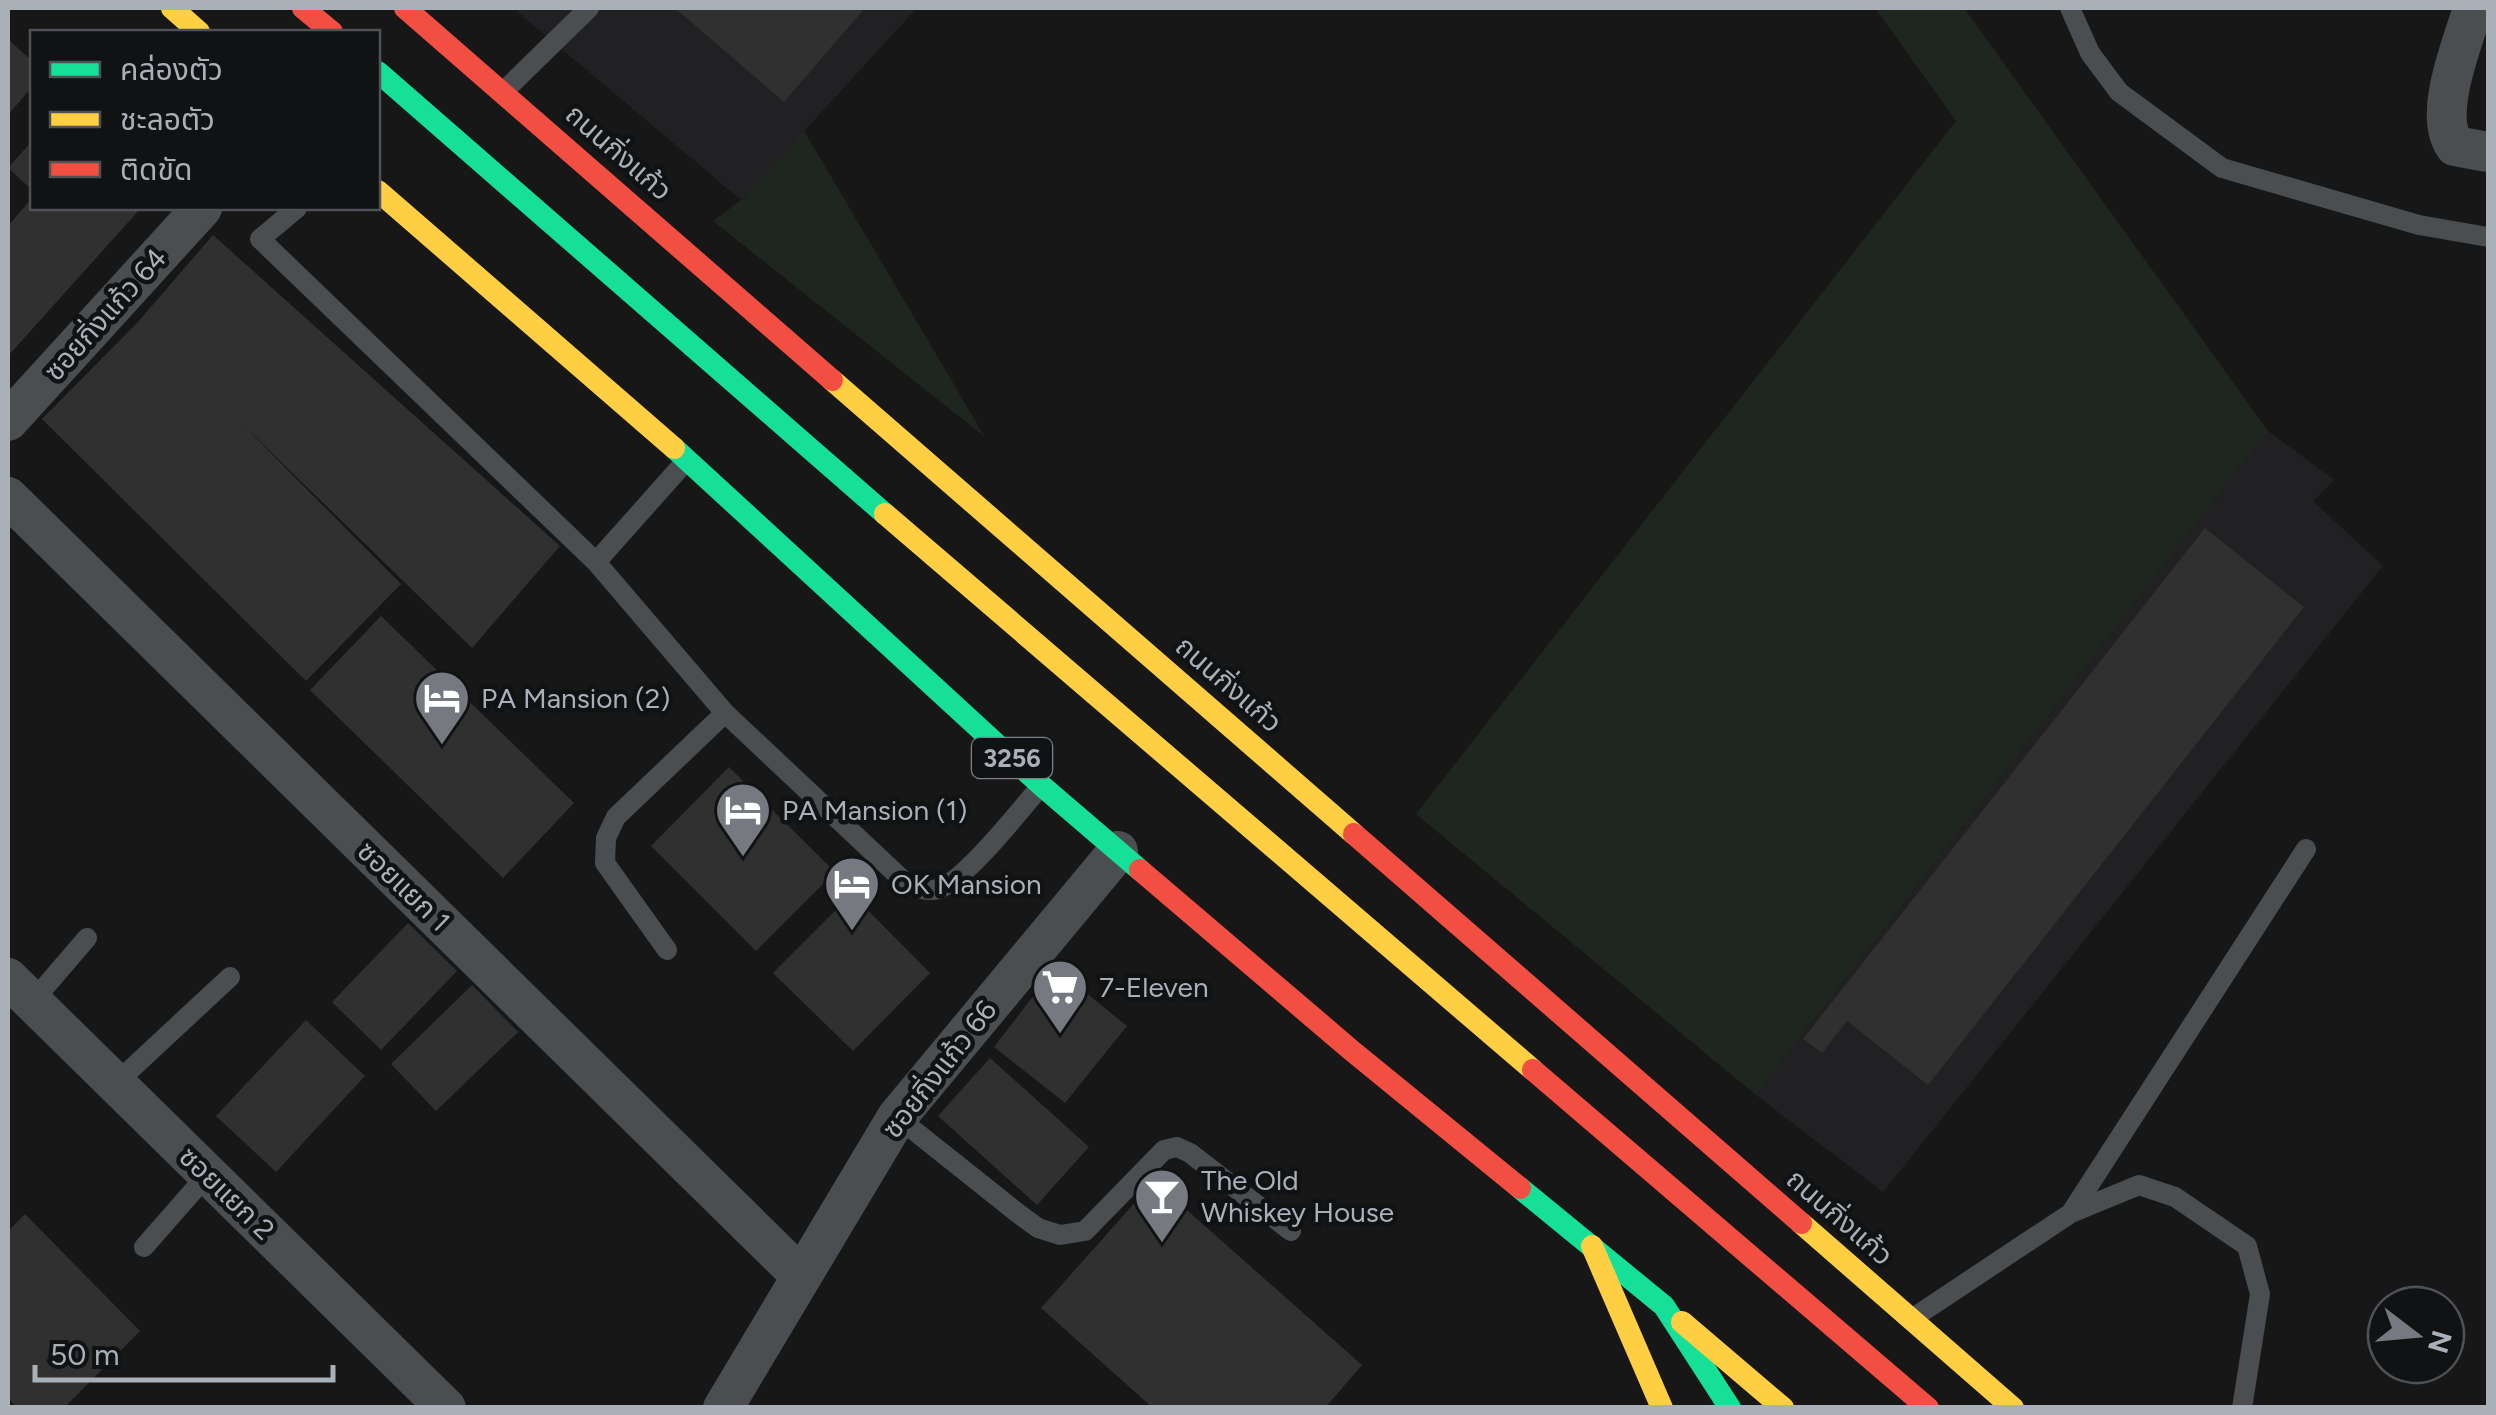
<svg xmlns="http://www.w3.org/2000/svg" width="2496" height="1415" viewBox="0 0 2496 1415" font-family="Figtree,'Noto Sans Thai',sans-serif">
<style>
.built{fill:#212123}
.green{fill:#1f261f}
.building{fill:#303031}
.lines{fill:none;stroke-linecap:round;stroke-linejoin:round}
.lane{stroke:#4b4e50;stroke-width:20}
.street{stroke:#4b4e50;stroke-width:40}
.fast{stroke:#16e098;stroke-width:22}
.slow{stroke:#ffcf43;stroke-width:22}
.jam{stroke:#f24e42;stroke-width:22}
.labels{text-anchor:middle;stroke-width:9;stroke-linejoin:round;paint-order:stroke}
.shield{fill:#111213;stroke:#7b8186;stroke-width:2.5}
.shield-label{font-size:25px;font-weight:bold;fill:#a9b0b8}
.street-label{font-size:28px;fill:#a9b0b8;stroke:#111213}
.poi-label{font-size:28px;fill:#a9b0b8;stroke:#111213;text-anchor:start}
</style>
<rect width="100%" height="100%" fill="#171717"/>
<!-- built -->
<path class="built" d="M513,8H917L741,200Z
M2268,431L2334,480L2313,501L2383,566L1883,1192L1756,1095Z"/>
<!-- green -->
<path class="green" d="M1875,8H1964L2268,431L1756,1095L1416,814L1956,121Z
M804,131L985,437L713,221L741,200Z"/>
<!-- building -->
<path class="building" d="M675,8H865L784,102Z
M8,39L32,61V87L8,115Z
M32,141V190L8,168Z
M32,198V208H141L8,356V226Z
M213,235L560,546L472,648L238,420L401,584L306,681L42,419L137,323Z
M2205,528L2304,607L1928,1085L1847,1021L1822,1053L1803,1039Z
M381,616L574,803L503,878L310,690Z
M729,767L835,872L756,951L651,846Z
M852,894L930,973L853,1051L773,973Z
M408,923L457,971L381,1050L332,1002Z
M1055,968L1127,1026L1065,1103L994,1047Z
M472,985L518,1032L436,1111L391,1064Z
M306,1020L365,1076L276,1172L216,1116Z
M990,1058L1089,1147L1037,1205L938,1116Z
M1154,1181L1362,1365L1325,1408H1153L1041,1308Z
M25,1214L140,1331L64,1408H17L8,1398V1231Z"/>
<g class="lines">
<!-- lane -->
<path class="lane" d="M2070,8L2090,53L2119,92L2222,168L2419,225L2488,237
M505,90L589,8
M297,208L260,239L596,562L725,713L907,884C918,888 927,892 938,889C964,882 1021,809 1041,786
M596,562L686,461
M667,950L605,863L606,838L616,817L725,713
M32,1002L87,938
M115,1084L230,977
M897,1117L1015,1211L1038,1228L1060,1235L1085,1231L1164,1150L1177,1147L1190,1153L1291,1231
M2071,1213L2306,849
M144,1247L208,1174
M1913,1318L2071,1213L2139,1185L2175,1197L2247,1246L2260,1294L2242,1408"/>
<!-- street -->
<path class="street" d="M2473,8C2463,43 2432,114 2455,146L2488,152
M8,421L202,208
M8,497L801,1276
M8,978L446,1408
M723,1408L897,1117L1118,851"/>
<!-- fast -->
<path class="fast" d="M378,72L885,514
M674,448L1042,786L1140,870
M1520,1188L1664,1306L1730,1408"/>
<!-- slow -->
<path class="slow" d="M172,8L199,32
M378,191L674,448
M832,380L1354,834
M885,514L1533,1070
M1801,1223L2013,1408
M1592,1246L1662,1408
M1682,1322L1783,1408"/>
<!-- jam -->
<path class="jam" d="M303,8L332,32
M405,8L832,380
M1354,834L1801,1223
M1140,870L1351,1050L1520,1188
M1533,1070L1928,1408"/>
</g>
<!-- icons -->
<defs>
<g id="hotel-pin" transform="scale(2.875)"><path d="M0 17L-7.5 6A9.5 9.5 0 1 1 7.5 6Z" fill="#767a80" stroke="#111213"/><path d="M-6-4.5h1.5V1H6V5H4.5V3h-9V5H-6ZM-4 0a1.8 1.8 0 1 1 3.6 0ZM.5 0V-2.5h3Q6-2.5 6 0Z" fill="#fff"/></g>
<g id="supermarket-pin" transform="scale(2.875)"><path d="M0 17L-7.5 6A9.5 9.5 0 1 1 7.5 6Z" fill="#767a80" stroke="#111213"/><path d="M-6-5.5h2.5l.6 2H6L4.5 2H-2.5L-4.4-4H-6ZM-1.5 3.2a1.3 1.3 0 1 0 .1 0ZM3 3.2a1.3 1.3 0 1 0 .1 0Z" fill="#fff"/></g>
<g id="bar-pin" transform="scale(2.875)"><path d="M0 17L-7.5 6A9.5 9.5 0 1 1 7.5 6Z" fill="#767a80" stroke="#111213"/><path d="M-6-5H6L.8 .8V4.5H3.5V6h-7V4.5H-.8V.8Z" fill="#fff"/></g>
</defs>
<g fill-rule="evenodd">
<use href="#hotel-pin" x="442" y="698"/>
<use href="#hotel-pin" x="743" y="810"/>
<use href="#hotel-pin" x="852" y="884"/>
<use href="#supermarket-pin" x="1060" y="987"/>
<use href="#bar-pin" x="1162" y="1196"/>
</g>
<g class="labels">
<!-- shield labels -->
<rect class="shield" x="972" y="738" width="80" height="40" rx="8"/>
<g class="shield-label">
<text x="1012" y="767">3256</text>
</g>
<!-- street labels -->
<g class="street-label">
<text transform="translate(619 152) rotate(41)" y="10">ถนนกิ่งแก้ว</text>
<text transform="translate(105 314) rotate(-48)" y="10">ซอยกิ่งแก้ว 64</text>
<text transform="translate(1229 684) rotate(41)" y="10">ถนนกิ่งแก้ว</text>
<text transform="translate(404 886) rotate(44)" y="10">ซอยแยก 1</text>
<text transform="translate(939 1069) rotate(-52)" y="10">ซอยกิ่งแก้ว 66</text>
<text transform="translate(227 1193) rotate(44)" y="10">ซอยแยก 2</text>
<text transform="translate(1840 1217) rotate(41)" y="10">ถนนกิ่งแก้ว</text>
</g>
<!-- poi labels -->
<g class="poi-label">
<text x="481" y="708">PA Mansion (2)</text>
<text x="782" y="820">PA Mansion (1)</text>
<text x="891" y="894">OK Mansion</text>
<text x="1099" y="997">7-Eleven</text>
<text x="1201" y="1190">The Old<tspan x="1201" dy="32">Whiskey House</tspan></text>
</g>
</g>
<!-- border -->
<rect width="2496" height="1415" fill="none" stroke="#a9b0b8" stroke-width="20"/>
<!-- legend -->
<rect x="30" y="30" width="350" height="180" fill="#111213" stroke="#4e5155" stroke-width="2.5"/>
<rect x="50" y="62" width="50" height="15" fill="#16e098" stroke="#4e5155" stroke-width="2.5"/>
<text x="120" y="80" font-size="30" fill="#a9b0b8">คล่องตัว</text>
<rect x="50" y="112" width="50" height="15" fill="#ffcf43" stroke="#4e5155" stroke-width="2.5"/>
<text x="120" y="130" font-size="30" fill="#a9b0b8">ชะลอตัว</text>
<rect x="50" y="162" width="50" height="15" fill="#f24e42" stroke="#4e5155" stroke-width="2.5"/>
<text x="120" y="180" font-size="30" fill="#a9b0b8">ติดขัด</text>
<!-- north arrow -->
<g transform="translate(2416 1335) rotate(106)"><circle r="48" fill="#111213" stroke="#4e5155" stroke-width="2.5"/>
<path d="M0-8L18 38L0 25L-18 38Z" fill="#767a80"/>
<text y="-15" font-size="28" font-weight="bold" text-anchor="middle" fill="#a9b0b8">N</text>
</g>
<!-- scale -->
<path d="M35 1365v15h298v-15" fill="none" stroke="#a9b0b8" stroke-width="5"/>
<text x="50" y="1365" font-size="30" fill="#a9b0b8" stroke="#111213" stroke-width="8" paint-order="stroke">50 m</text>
</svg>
